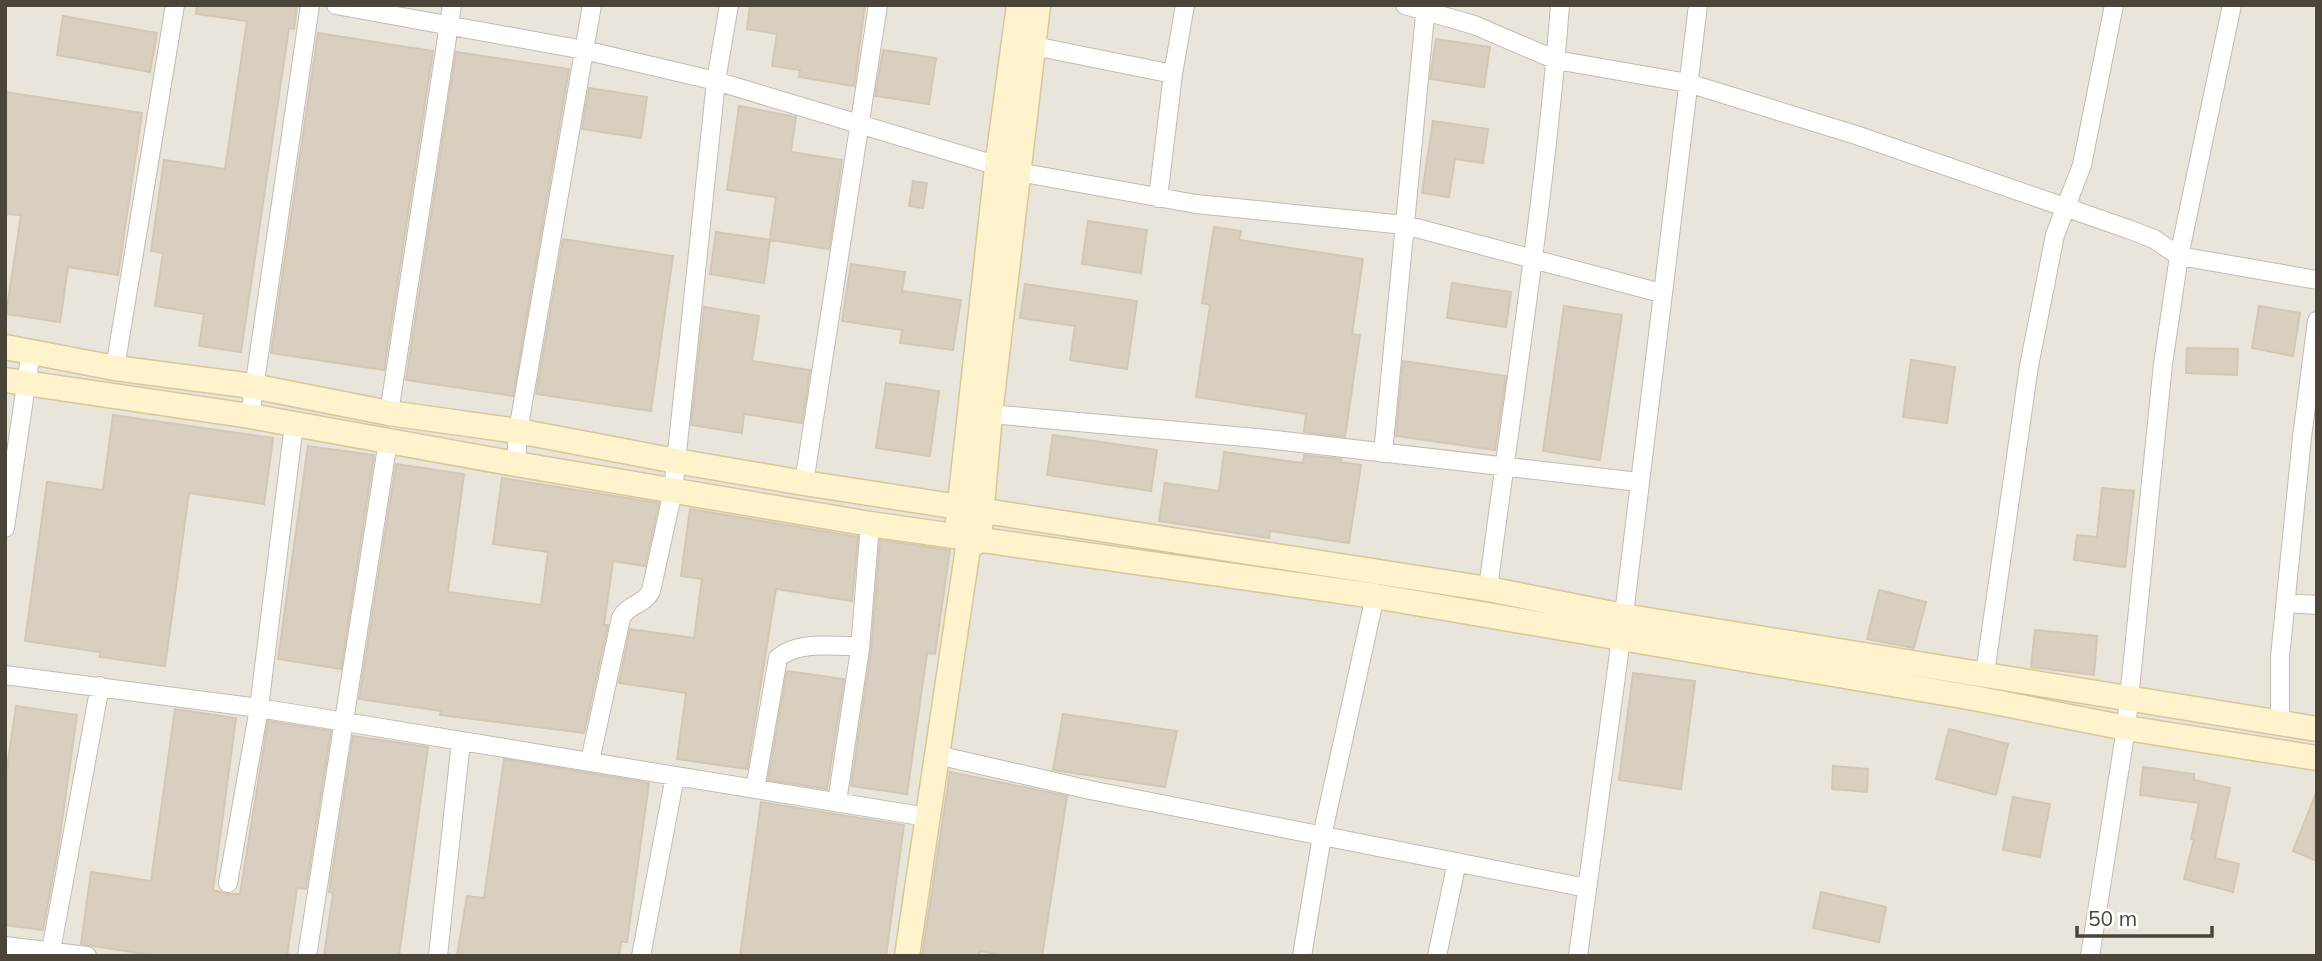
<svg xmlns="http://www.w3.org/2000/svg" width="2322" height="961" viewBox="0 0 2322 961" font-family="Mulish,sans-serif">
<style>
.residential{fill:#eae5da}
.building{fill:#d8cfc1;stroke:#d3c7b4;stroke-width:2}
.lines{fill:none;stroke-linecap:round;stroke-linejoin:round}
.street-casing{stroke:#c2bbae;stroke-width:20}
.secondary-casing{stroke:#d6c79b;stroke-width:27}
.street{stroke:#fff;stroke-width:18}
.secondary{stroke:#fff3cd;stroke-width:24}
</style>
<rect width="100%" height="100%" fill="#f6f3ec"/>
<!-- residential -->
<path class="residential" d="M5,5H2317V956H5Z"/>
<!-- building -->
<path class="building" d="M197,5H297L294,29L289,28L241,352L199,346L204,314L155,306L163,253L151,251L164,160L225,169L247,21L196,14Z
M750,5H865L854,86L799,77L800,70L772,66L777,34L747,29Z
M63,16L157,33L150,72L57,55Z
M318,33L433,51L384,370L271,353Z
M1436,39L1490,47L1484,87L1430,79Z
M883,50L936,58L929,104L875,96Z
M456,52L569,69L513,396L406,380Z
M589,88L647,97L641,138L582,129Z
M5,92L142,113L118,275L68,267L60,322L6,314L21,215L5,214Z
M739,106L796,117L791,152L842,160L829,249L770,240L776,197L727,190Z
M1433,121L1488,129L1483,163L1455,159L1449,197L1422,193Z
M913,181L927,183L923,208L909,206Z
M1088,221L1147,230L1141,273L1082,264Z
M1214,227L1241,231L1239,240L1363,259L1352,334L1360,335L1345,437L1304,432L1306,414L1196,397L1210,305L1202,303Z
M716,232L770,240L764,283L710,274Z
M563,239L673,256L651,411L536,394Z
M851,264L905,272L902,291L961,300L953,350L900,343L902,330L842,321Z
M1452,283L1511,292L1506,327L1447,318Z
M1025,284L1137,301L1127,369L1070,360L1075,326L1020,318Z
M1564,306L1622,315L1600,460L1543,451Z
M2259,306L2300,313L2293,356L2252,348Z
M704,307L759,316L752,361L810,370L802,423L744,414L742,433L691,425Z
M2187,348L2238,349L2237,375L2186,373Z
M1911,360L1955,367L1947,423L1903,417Z
M1403,361L1506,376L1495,450L1396,436Z
M886,383L939,391L930,456L876,448Z
M113,415L273,438L264,504L189,493L165,666L100,657V652L25,641L47,482L103,490Z
M1053,435L1157,450L1151,491L1047,475Z
M308,446L374,455L341,669L278,659Z
M1224,452L1303,463L1304,455L1341,459V462L1361,465L1349,543L1270,531L1269,538L1159,521L1165,483L1219,491Z
M396,464L464,474L448,592L541,605L548,552L493,544L502,478L659,503L645,566L613,561L604,625H608L584,733L440,715L441,711L359,699Z
M2102,488L2134,491L2125,567L2074,560L2077,535L2097,537Z
M690,509L858,537L852,601L776,589L747,769L677,759L686,693L619,683L630,629L694,638L702,579L681,576Z
M880,540L950,550L935,654L927,653L907,794L851,786L871,651Z
M1879,590L1926,602L1914,648L1867,639Z
M2035,630L2097,636L2094,675L2031,667Z
M787,671L844,679L827,789L768,780Z
M1633,673L1695,681L1681,789L1619,780Z
M16,706L77,715L58,849L43,930L5,925V782Z
M175,709L236,718L213,890L227,894H240L268,721L331,731L306,889L297,888L287,956H156L81,944L91,872L151,881Z
M1063,714L1177,731L1165,787L1053,770Z
M1949,729L2008,744L1996,795L1936,779Z
M353,736L428,747L399,956H324L333,893L329,892Z
M504,759L649,783L627,942H621L619,956H457L467,896L484,898Z
M1833,766L1868,769L1867,792L1832,789Z
M2143,767L2194,774V780L2230,788L2215,858L2239,864L2233,892L2184,879L2194,839H2191L2199,803L2140,795Z
M950,772L1067,796L1042,956H1006L980,951L979,956H922Z
M2316,793H2317V861L2293,851Z
M2013,797L2050,804L2040,857L2003,850Z
M761,802L904,825L886,956H740Z
M1821,892L1886,907L1879,942L1813,928Z"/>
<g class="lines">
<!-- street casing -->
<g class="street-casing">
<path id="street" d="M336,5L584,50L716,81L1018,172L1196,204L1405,225L1661,293
M1405,5L1474,25L1556,60L1688,83L1856,135L2128,229L2154,239L2179,256L2317,280
M1034,46L1173,74L1185,5
M1158,198L1173,74
M115,368L175,5
M389,413L452,5
M990,414L1267,439L1639,482
M250,416L310,5
M1383,453L1426,5
M516,464L518,431L592,5
M804,483L878,5
M5,528L31,351
M1488,589C1513,395 1545,201 1560,5
M2287,603L2317,605
M1985,673L2029,366L2055,235L2082,165L2114,5
M5,675L259,708L927,817
M2280,724V657L2302,437L2317,321
M937,755L1090,790L1587,888
M590,761L621,618C628,604 644,605 651,591L673,491L716,81L729,5
M755,789L778,658C799,640 834,647 860,646
M837,802L860,649L870,524
M228,883L259,708L294,424
M5,946L87,956
M50,956L100,686
M307,956L388,441
M438,956L461,741
M641,956L675,776
M1302,956L1322,836L1375,596
M1437,956L1457,862
M1578,956L1621,639L1698,5
M2090,956L2126,728L2163,364L2179,256L2232,5"/>
</g>
<!-- secondary casing -->
<g class="secondary-casing">
<path id="secondary" d="M5,347L115,368L252,386L389,413L518,431L676,461L804,483L1488,589L1623,616L2317,729
M5,380L250,416L516,464L870,524L1375,596L1974,698L2126,728L2317,758
M958,522L997,167L1019,5
M907,956L968,548L979,540L990,414L1038,5"/>
</g>
<!-- street -->
<use href="#street" class="street"/>
<!-- secondary -->
<use href="#secondary" class="secondary"/>
</g>
<!-- border -->
<rect width="2322" height="961" fill="none" stroke="#4b4439" stroke-width="14"/>
<!-- scale -->
<path d="M2077 926v10h135v-10" fill="none" stroke="#4b4439" stroke-width="3.5"/>
<text x="2088" y="926" font-size="21" fill="#4b4439" stroke="#ffffff" stroke-width="5" paint-order="stroke">50 m</text>
</svg>
